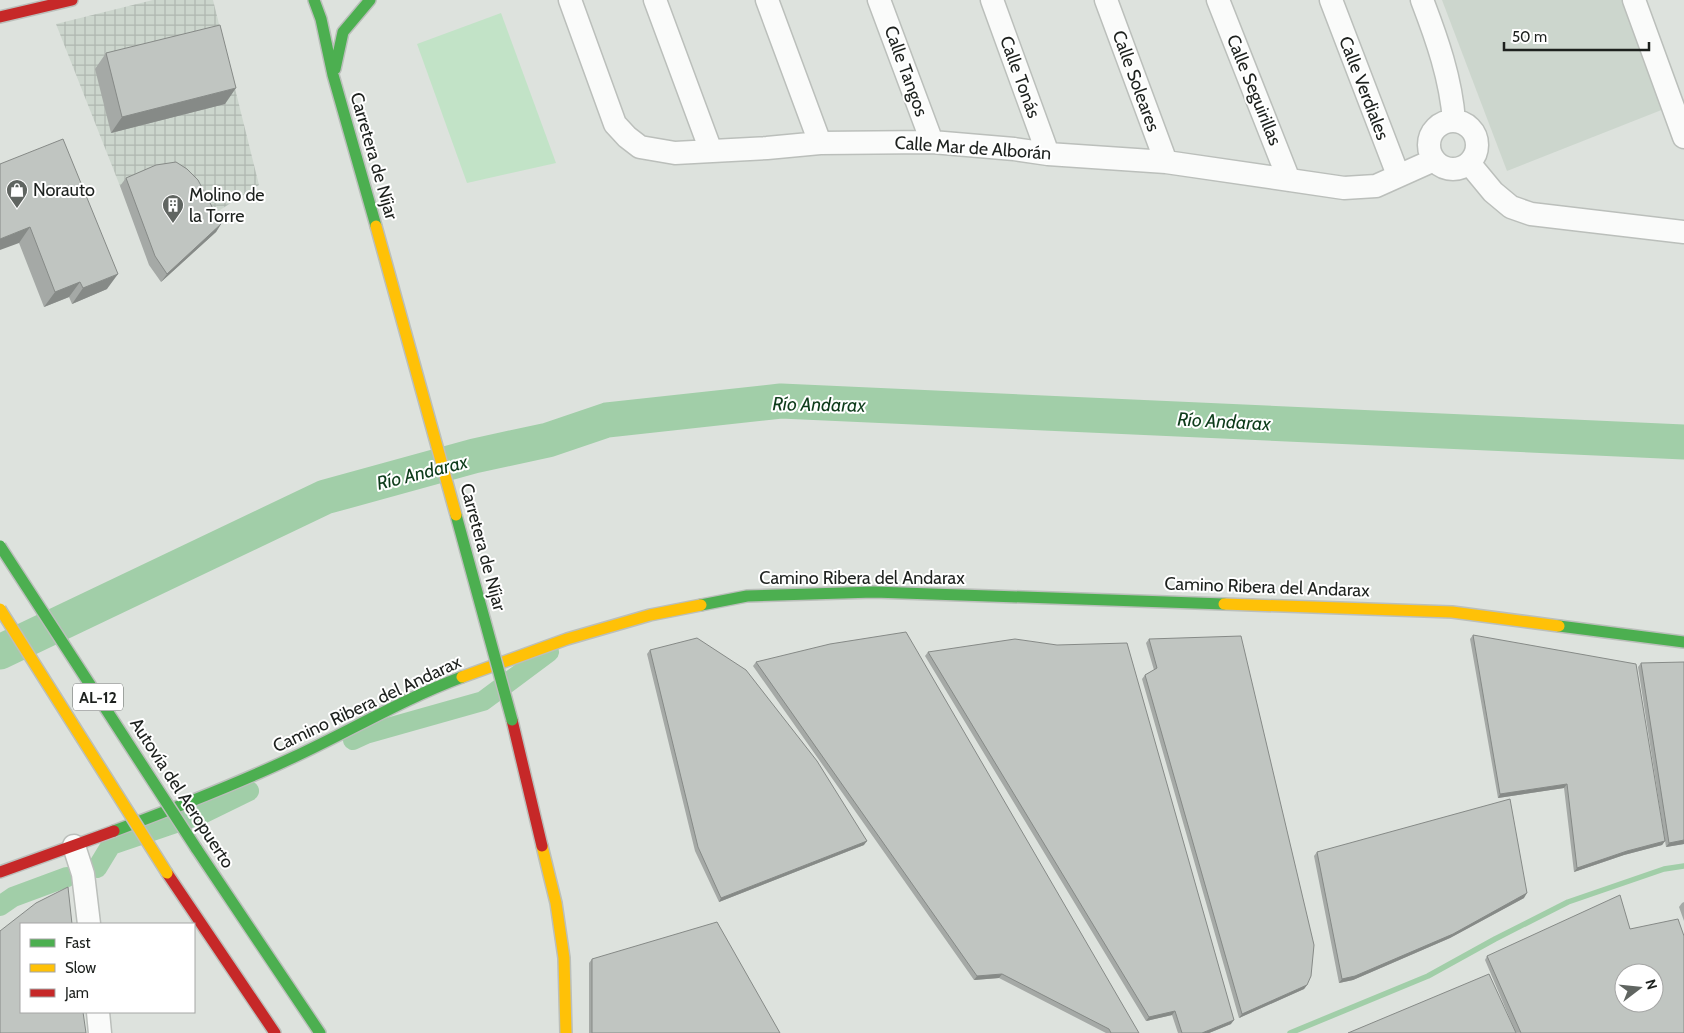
<svg xmlns="http://www.w3.org/2000/svg" width="1684" height="1033" viewBox="0 0 1684 1033" font-family="Cabin,sans-serif">
<style>
.built{fill:#ccd6cd}
.industrial{fill:url(#industrial-grid)}
.park{fill:#c2e3c7}
.lines{fill:none;stroke-linecap:round;stroke-linejoin:round}
.stream{stroke:#a1cea8;stroke-width:5.5}
.canal{stroke:#a1cea8;stroke-width:20}
.river{stroke:#a1cea8;stroke-width:35}
.street-casing{stroke:#bbbfbb;stroke-width:25}
.fast-casing{stroke:#bbbfbb;stroke-width:14}
.slow-casing{stroke:#bbbfbb;stroke-width:14}
.jam-casing{stroke:#bbbfbb;stroke-width:14}
.street{stroke:#fafbfa;stroke-width:22}
.fast{stroke:#4caf50;stroke-width:11}
.slow{stroke:#ffc107;stroke-width:11}
.jam{stroke:#c62828;stroke-width:11}
.fast-bridge-casing{stroke:#bbbfbb;stroke-width:14;stroke-linecap:butt}
.slow-bridge-casing{stroke:#bbbfbb;stroke-width:14;stroke-linecap:butt}
.fast-bridge{stroke:#4caf50;stroke-width:11}
.slow-bridge{stroke:#ffc107;stroke-width:11}
.wall{fill:#a5a9a6}
.shaded-wall{fill:#868a87}
.building{fill:#c0c5c1;stroke:#868a87;fill-rule:evenodd}
.labels{text-anchor:middle;stroke-width:4;stroke-linejoin:round;paint-order:stroke}
.shield{fill:#fff;stroke:#616462;stroke-width:1}
.shield-label{font-size:16px;font-weight:bold;fill:#1d211e}
.street-label{font-size:18px;fill:#1d211e;stroke:#fff}
.poi-label{font-size:18px;fill:#1d211e;stroke:#fff;text-anchor:start}
.water-label{font-size:19px;font-style:italic;fill:#0e3c1b;stroke:#fff}
</style>
<defs>
<pattern id="industrial-grid" width="8" height="8" patternUnits="userSpaceOnUse" patternTransform="scale(1.25)"><rect width="8" height="8" fill="#ccd6cd"/><path d="M0 4h8M4 0v8" fill="none" stroke="#afb7b0"/></pattern>
</defs>
<rect width="100%" height="100%" fill="#dde2dd"/>
<!-- built -->
<path class="built" d="M1442,0H1626L1664,109L1507,171Z"/>
<!-- industrial -->
<path class="industrial" d="M153,0H213L259,185L209,217L120,186L56,24Z"/>
<!-- park -->
<path class="park" d="M501,13L556,163L467,183L417,44Z"/>
<g class="lines">
<!-- stream -->
<path class="stream" d="M1290,1033L1428,976L1495,939L1568,902L1664,869L1684,866"/>
<!-- canal -->
<path class="canal" d="M353,740L366,734L483,701L549,652
M97,868L111,845L202,814L249,791
M0,906L13,897L67,877"/>
<!-- river -->
<path class="river" d="M0,652L325,497L474,456L548,440L607,420L781,401L1684,442"/>
<!-- street casing -->
<g class="street-casing">
<path id="street" d="M570,0L615,124L627,137L640,147L675,153L767,148L820,143L932,142L1014,149L1048,154L1166,162L1344,188L1376,186L1434,160
M655,0L711,151
M767,0L820,143
M879,0L932,142
M992,0L1048,154
M1106,0L1166,162
M1218,0L1289,180
M1331,0L1398,175
M1422,0C1437,39 1451,79 1454,121
M1634,0L1684,137
M1429 145a24 24 0 1 1 48 0a24 24 0 1 1-48 0Z
M1469,163L1493,192L1511,207L1531,214L1684,232
M74,846L83,874L89,924
M98,1012L100,1033"/>
</g>
<!-- fast casing -->
<g class="fast-casing">
<path id="fast" d="M314,0L321,19L333,75L376,226
M335,69L343,32L370,0
M701,605L747,596L874,592L1224,604
M1559,626L1684,642
M114,831C175,808 235,785 294,757C350,731 403,699 462,677
M196,848L320,1033"/>
</g>
<!-- slow casing -->
<g class="slow-casing">
<path id="slow" d="M1224,604L1452,612L1559,626
M462,677L567,639L650,615L701,605
M542,846L556,903L564,958L566,1033"/>
</g>
<!-- jam casing -->
<g class="jam-casing">
<path id="jam" d="M0,17L72,0
M512,720L542,846
M0,872L114,831
M167,873L275,1033"/>
</g>
<!-- street -->
<use href="#street" class="street"/>
<!-- fast -->
<use href="#fast" class="fast"/>
<!-- slow -->
<use href="#slow" class="slow"/>
<!-- jam -->
<use href="#jam" class="jam"/>
<!-- fast-bridge casing -->
<g class="fast-bridge-casing">
<path id="fast-bridge" d="M456,515L512,720
M0,546L196,848"/>
</g>
<!-- slow-bridge casing -->
<g class="slow-bridge-casing">
<path id="slow-bridge" d="M376,226L456,515
M0,609L167,873"/>
</g>
<!-- fast-bridge -->
<use href="#fast-bridge" class="fast-bridge"/>
<!-- slow-bridge -->
<use href="#slow-bridge" class="slow-bridge"/>
</g>
<!-- wall -->
<path class="wall" d="M106,53L225,104L111,133L95,69Z
M0,164L107,289L72,304L69,297L44,307L19,243Z
M126,178L221,224L216,232L161,282L149,265L120,186Z
M1473,635L1665,841L1662,845L1624,855L1574,872L1564,788L1498,798L1470,639Z
M1149,639L1307,985L1304,989L1239,1018L1142,679L1145,675L1154,670L1146,643Z
M650,650L864,845L719,902L695,851L647,654Z
M928,652L1231,1024L1209,1033H1178L1172,1015L1146,1021L925,656Z
M756,662L1139,1033H1106L999,978L974,980L753,666Z
M1641,663L1684,844L1666,847L1638,667Z
M1317,852L1524,898L1450,938L1353,980L1339,983L1314,856Z
M1684,902V921L1679,907L1682,903Z
M1630,929L1684,1033H1516L1485,960L1487,956Z
M592,959L780,1033H589V963Z"/>
<!-- shaded-wall -->
<path class="shaded-wall" d="M236,88L225,104L111,133L122,117Z
M221,224L216,232L161,282L167,274Z
M30,227L19,243L0,250V239Z
M118,274L107,289L72,304L83,288Z
M80,282L69,297L44,307L55,292Z
M1567,784L1564,788L1498,798L1500,794Z
M1684,840V844L1666,847L1669,843Z
M867,841L864,845L719,902L721,898Z
M1665,841L1662,845L1624,855L1574,872L1577,868L1627,851Z
M1527,893L1524,898L1450,938L1353,980L1339,983L1342,979Z
M1002,974L999,978L974,980L977,976Z
M1307,985L1304,989L1239,1018L1242,1014Z
M1175,1011L1172,1015L1146,1021L1149,1017Z
M1234,1020L1231,1024L1209,1033H1202Z"/>
<!-- building -->
<path class="building" d="M220,25L236,88L122,117L106,53Z
M63,139L118,274L83,288L80,282L55,292L30,227L0,239V164Z
M176,162L187,169L198,180L221,224L167,274L155,256L126,178L156,165Z
M906,632L1139,1033H1111L1109,1029L1002,974L977,976L756,662L830,644Z
M1473,635L1636,664L1665,841L1627,851L1577,868L1567,784L1500,794Z
M1241,636L1314,945L1311,976L1307,985L1242,1014L1145,675L1157,668L1149,639Z
M697,638L746,670L817,761L867,841L721,898L698,847L650,650Z
M1015,639L1057,645L1127,643L1234,1020L1202,1033H1182L1175,1011L1149,1017L928,652Z
M1684,662V840L1669,843L1641,663Z
M1510,799L1527,893L1453,934L1355,976L1342,979L1317,852Z
M68,887L72,924H21V1012H83L86,1033H0V931L36,903Z
M1620,895L1630,929L1678,919L1684,936V1033H1521L1487,956ZM1624,973H1654V1003H1624Z
M717,922L780,1033H592V959Z
M1489,974L1516,1033H1348Z"/>
<!-- icons -->
<defs>
<g id="shop-pin" transform="scale(1.125)"><path d="M0 17L-7.5 6A9.5 9.5 0 1 1 7.5 6Z" fill="#606561" stroke="#fff"/><path d="M-5-2.5h2.3a2.7 3.5 0 0 1 5.4 0H5L5.5 6h-11ZM-1.5-2.5h3a1.5 2.3 0 0 0-3 0Z" fill="#fff"/></g>
<g id="building-pin" transform="scale(1.125)"><path d="M0 17L-7.5 6A9.5 9.5 0 1 1 7.5 6Z" fill="#606561" stroke="#fff"/><path d="M-4-6H4V6H1V3H-1V6H-4ZM-2.5-4.3h1.7v1.8h-1.7ZM.8-4.3h1.7v1.8H.8ZM-2.5-1h1.7V.8h-1.7ZM.8-1h1.7V.8H.8Z" fill="#fff"/></g>
</defs>
<g fill-rule="evenodd">
<use href="#shop-pin" x="17" y="190"/>
<use href="#building-pin" x="173" y="205"/>
</g>
<g class="labels">
<!-- shield labels -->
<rect class="shield" x="73" y="683.5" width="50" height="27" rx="4"/>
<g class="shield-label">
<text x="98" y="703">AL-12</text>
</g>
<!-- street labels -->
<g class="street-label">
<text transform="translate(906 71) rotate(70)" y="6">Calle Tangos</text>
<text transform="translate(1020 77) rotate(70)" y="6">Calle Tonás</text>
<text transform="translate(1136 81) rotate(70)" y="6">Calle Soleares</text>
<text transform="translate(1364 88) rotate(69)" y="6">Calle Verdiales</text>
<text transform="translate(1254 90) rotate(68)" y="6">Calle Seguirillas</text>
<text transform="translate(973 148) rotate(4)" y="6">Calle Mar de Alborán</text>
<text transform="translate(374 156) rotate(74)" y="6">Carretera de Níjar</text>
<text transform="translate(483 547) rotate(75)" y="6">Carretera de Níjar</text>
<text x="862" y="584">Camino Ribera del Andarax</text>
<text transform="translate(1267 587) rotate(2)" y="6">Camino Ribera del Andarax</text>
<text transform="translate(367 704) rotate(-25)" y="6">Camino Ribera del Andarax</text>
<text transform="translate(182 793) rotate(57)" y="6">Autovía del Aeropuerto</text>
</g>
<!-- poi labels -->
<g class="poi-label">
<text x="33" y="196">Norauto</text>
<text x="189" y="201">Molino de<tspan x="189" dy="21">la Torre</tspan></text>
</g>
<!-- water labels -->
<g class="water-label">
<text transform="translate(819 404) rotate(1)" y="7">Río Andarax</text>
<text transform="translate(1224 421) rotate(3)" y="7">Río Andarax</text>
<text transform="translate(422 472) rotate(-14)" y="7">Río Andarax</text>
</g>
</g>
<!-- legend -->
<rect x="20" y="923" width="175" height="90" fill="#ffffff" stroke="#a5a6a5"/>
<rect x="30" y="939" width="25" height="8" fill="#4caf50" stroke="#a5a6a5"/>
<text x="65" y="948" font-size="15" fill="#1d211e">Fast</text>
<rect x="30" y="964" width="25" height="8" fill="#ffc107" stroke="#a5a6a5"/>
<text x="65" y="973" font-size="15" fill="#1d211e">Slow</text>
<rect x="30" y="989" width="25" height="8" fill="#c62828" stroke="#a5a6a5"/>
<text x="65" y="998" font-size="15" fill="#1d211e">Jam</text>
<!-- north arrow -->
<g transform="translate(1639 988) rotate(74)"><circle r="24" fill="#ffffff" stroke="#a5a6a5"/>
<path d="M0-4L9 19L0 12L-9 19Z" fill="#606561"/>
<text y="-8" font-size="14" font-weight="bold" text-anchor="middle" fill="#1d211e">N</text>
</g>
<!-- scale -->
<path d="M1504 42v8h145v-8" fill="none" stroke="#1d211e" stroke-width="2.5"/>
<text x="1512" y="42" font-size="15" fill="#1d211e" stroke="#ffffff" stroke-width="4" paint-order="stroke">50 m</text>
</svg>
